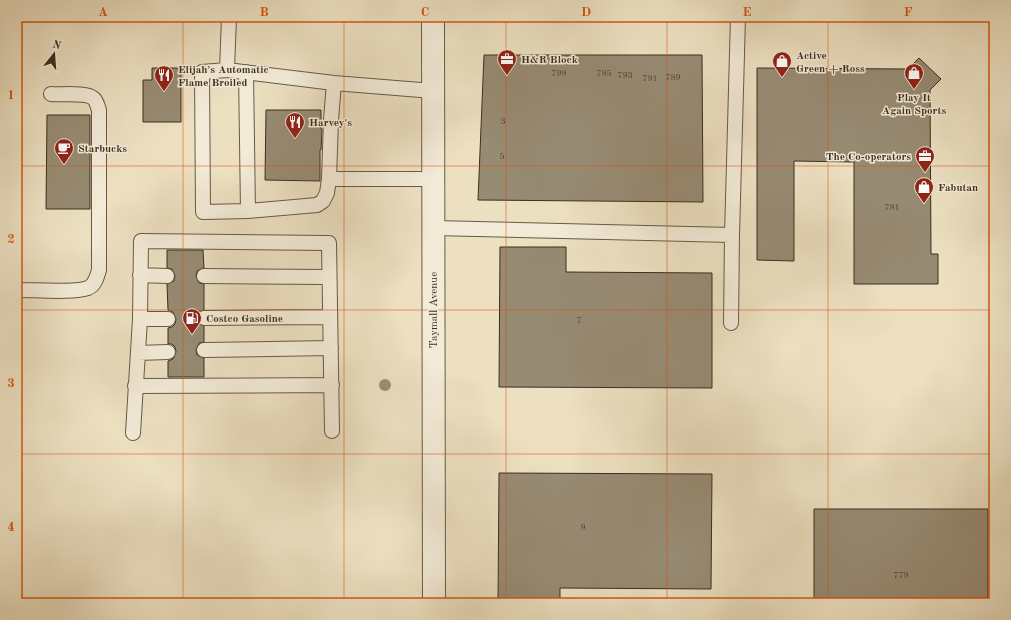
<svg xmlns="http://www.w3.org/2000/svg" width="1011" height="620" viewBox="0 0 1011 620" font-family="'Old Standard TT',serif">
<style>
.building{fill:#978b73;stroke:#3b2e1e}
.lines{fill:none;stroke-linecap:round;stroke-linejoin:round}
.service-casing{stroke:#675a47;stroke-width:16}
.minor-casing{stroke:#675a47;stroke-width:24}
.service{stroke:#f3ebd7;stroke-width:14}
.minor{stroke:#f3ebd7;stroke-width:22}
.tree{fill:#9b8f76}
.grid{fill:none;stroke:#d7550e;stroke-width:1;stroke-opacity:0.55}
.labels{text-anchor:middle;stroke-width:3;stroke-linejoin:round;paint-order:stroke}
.number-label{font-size:9px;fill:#524533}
.poi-label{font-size:11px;font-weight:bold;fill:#3b2e1e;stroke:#f3ebd7;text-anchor:start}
.street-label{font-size:11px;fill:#3b2e1e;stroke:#f3ebd7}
.neatline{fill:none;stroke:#d7550e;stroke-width:1.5}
.grid-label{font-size:13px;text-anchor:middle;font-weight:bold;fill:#d7550e}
</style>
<rect width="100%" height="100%" fill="#ece0c1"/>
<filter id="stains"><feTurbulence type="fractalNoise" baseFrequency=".005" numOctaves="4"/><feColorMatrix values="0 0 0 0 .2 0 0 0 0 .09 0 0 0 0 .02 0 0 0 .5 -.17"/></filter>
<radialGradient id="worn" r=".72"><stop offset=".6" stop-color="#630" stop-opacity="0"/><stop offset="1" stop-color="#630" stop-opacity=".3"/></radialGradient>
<!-- building -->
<path class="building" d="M484,55H702L703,202L478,200Z
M919,58L941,79L930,90L931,254H938V284H854V162L794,161V261L757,260V68L908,69Z
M152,68H181V122H143V80H152Z
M266,110H321V129H322L321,150H320V181L265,180Z
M47,115H90V209H46Z
M500,247H566V272L712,273V388L499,387Z
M167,250H203L204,268L197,271L196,276L199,283L204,284V310L197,314L196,318L197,323L204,326V342L199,343L196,350L197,355L204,358V377H168V361L173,359L176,352L175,347L172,344H168V328L172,327L175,324L176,319L173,312L168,310L167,284L174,281L175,276L172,269L167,268Z
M499,473L712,474L711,589L560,588V603H498Z
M814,509H988V603H814Z"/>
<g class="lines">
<!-- service casing -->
<g class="service-casing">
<path id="service" d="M227,70L229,17
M246,72L248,211
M334,83L331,120L329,179L327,193L323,201L317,205L248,211L203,212L202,72L227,70L334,83L433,91
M329,179H433
M433,228L732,235L731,323
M732,235L738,17
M140,275L167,276
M204,276L329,277
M17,288L21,290C36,290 75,293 88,288C95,285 97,277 99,270V110C97,105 97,101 93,98C86,92 61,95 51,94
M204,318L330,317
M140,319H168
M204,350L331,348
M138,353L168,352
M135,386L332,385
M133,433L140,319L141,241L329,243L332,431"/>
</g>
<!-- minor casing -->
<g class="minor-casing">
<path id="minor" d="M433,17L434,603"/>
</g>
<!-- service -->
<use href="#service" class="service"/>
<!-- minor -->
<use href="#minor" class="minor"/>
</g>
<!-- trees -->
<circle class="tree" cx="385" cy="385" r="6"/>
<!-- grid -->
<path class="grid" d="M183,17V603M344,17V603M506,17V603M667,17V603M828,17V603M17,166H994M17,310H994M17,454H994"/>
<!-- icons -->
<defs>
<g id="office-pin" transform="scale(1)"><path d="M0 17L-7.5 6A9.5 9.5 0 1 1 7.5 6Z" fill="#8f2418" stroke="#f3ebd7"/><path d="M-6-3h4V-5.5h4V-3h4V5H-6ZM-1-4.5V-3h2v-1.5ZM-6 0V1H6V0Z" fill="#fff"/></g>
<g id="shop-pin" transform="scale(1)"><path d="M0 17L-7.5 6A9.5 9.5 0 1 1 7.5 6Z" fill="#8f2418" stroke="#f3ebd7"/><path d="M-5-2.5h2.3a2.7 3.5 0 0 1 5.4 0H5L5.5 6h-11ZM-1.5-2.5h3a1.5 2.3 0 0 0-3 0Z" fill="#fff"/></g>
<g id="restaurant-pin" transform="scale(1)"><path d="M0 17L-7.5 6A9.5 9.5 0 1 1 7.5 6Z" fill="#8f2418" stroke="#f3ebd7"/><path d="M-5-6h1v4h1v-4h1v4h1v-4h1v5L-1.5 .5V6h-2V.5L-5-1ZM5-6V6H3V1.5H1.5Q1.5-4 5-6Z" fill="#fff"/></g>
<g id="cafe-pin" transform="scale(1)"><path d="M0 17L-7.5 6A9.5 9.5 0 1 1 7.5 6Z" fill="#8f2418" stroke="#f3ebd7"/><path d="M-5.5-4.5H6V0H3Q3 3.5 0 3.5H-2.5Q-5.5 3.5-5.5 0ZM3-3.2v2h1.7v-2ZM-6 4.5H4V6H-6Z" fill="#fff"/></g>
<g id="fuel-pin" transform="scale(1)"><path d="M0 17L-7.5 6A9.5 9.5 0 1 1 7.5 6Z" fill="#8f2418" stroke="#f3ebd7"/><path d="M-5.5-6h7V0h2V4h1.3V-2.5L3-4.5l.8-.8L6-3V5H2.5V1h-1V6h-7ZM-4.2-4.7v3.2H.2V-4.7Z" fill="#fff"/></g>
</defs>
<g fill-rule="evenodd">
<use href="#office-pin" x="507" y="59"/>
<use href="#shop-pin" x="782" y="61"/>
<use href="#shop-pin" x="914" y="73"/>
<use href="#restaurant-pin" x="164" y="75"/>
<use href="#restaurant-pin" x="295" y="122"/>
<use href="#cafe-pin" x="64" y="148"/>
<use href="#office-pin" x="925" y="156"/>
<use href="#shop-pin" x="924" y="187"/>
<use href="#fuel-pin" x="192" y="318"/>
</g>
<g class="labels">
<!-- number labels -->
<g class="number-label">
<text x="559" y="76">799</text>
<text x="604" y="76">795</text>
<text x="625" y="78">793</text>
<text x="673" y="80">789</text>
<text x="650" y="81">791</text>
<text x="503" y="124">3</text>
<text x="502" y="159">5</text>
<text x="892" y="210">781</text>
<text x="579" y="323">7</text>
<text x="583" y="530">9</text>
<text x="901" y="578">779</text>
</g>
<!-- poi labels -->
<g class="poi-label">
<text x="796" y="59">Active<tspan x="796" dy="13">Green + Ross</tspan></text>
<text x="521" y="63">H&amp;R Block</text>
<text x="178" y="73">Elijah's Automatic<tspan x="178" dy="13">Flame Broiled</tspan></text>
<text x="914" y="101" text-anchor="middle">Play It<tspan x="914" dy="13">Again Sports</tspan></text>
<text x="309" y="126">Harvey's</text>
<text x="78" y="152">Starbucks</text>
<text x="911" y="160" text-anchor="end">The Co-operators</text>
<text x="938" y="191">Fabutan</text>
<text x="206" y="322">Costco Gasoline</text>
</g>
<!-- street labels -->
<g class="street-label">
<text transform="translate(433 310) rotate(-90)" y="4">Taymall Avenue</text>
</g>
</g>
<!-- margin -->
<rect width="1011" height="620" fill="none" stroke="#ece0c1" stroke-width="44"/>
<!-- north arrow -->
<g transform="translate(54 54) rotate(17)" stroke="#f3ebd7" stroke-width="3" paint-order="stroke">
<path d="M0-3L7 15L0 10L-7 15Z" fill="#3b2e1e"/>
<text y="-6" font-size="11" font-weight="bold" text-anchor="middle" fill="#3b2e1e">N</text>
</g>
<rect x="22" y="22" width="967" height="576" class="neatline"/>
<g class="grid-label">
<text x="103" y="16">A</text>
<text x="264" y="16">B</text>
<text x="425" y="16">C</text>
<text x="586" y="16">D</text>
<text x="747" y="16">E</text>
<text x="908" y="16">F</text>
<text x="11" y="99">1</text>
<text x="11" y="243">2</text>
<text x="11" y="387">3</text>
<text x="11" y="531">4</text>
</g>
<rect width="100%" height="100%" filter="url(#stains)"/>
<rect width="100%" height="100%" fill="url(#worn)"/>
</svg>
